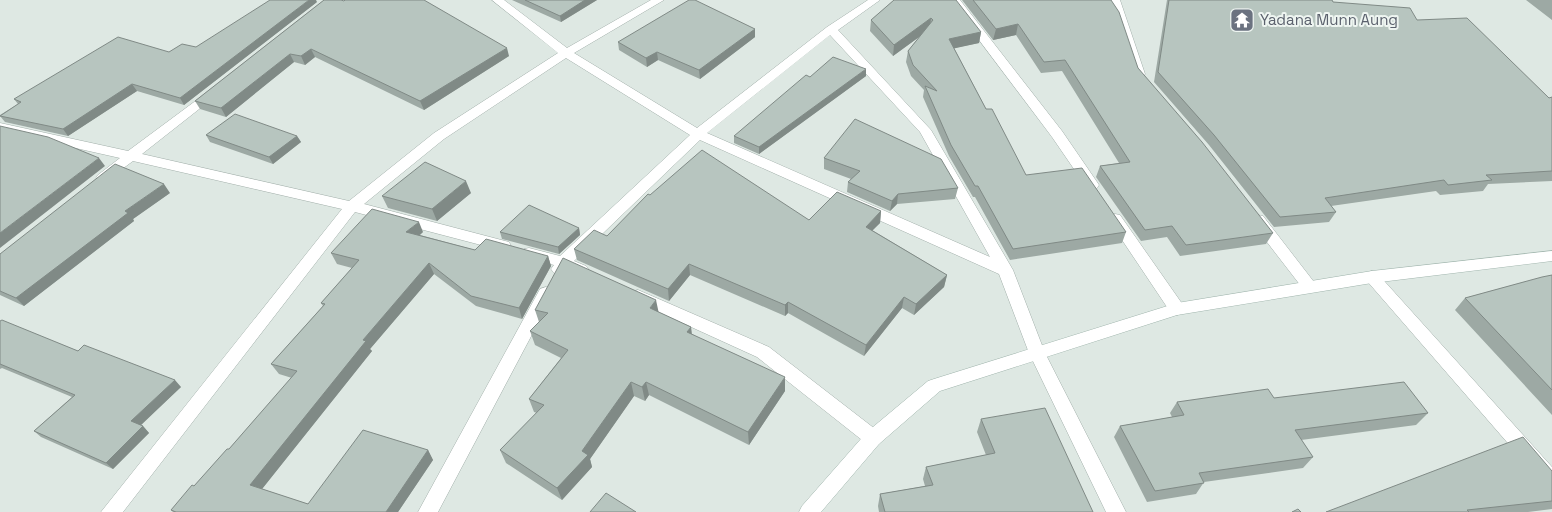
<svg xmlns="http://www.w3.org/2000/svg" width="1552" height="512" viewBox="0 0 1552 512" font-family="'Space Grotesk',sans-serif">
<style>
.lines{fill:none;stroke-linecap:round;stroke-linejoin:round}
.street-casing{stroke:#a2afaa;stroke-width:1}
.secondary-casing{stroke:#9eb3ab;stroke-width:1}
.street{fill:#fff;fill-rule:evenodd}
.secondary{fill:#fff;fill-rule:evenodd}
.wall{fill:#9da9a4}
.shaded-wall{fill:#808a86}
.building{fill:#b7c5bf;stroke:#808a86}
.labels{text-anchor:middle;stroke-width:4;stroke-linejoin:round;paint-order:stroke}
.far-worship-label{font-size:15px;fill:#5b616d;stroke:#eef5f1;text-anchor:start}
</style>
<rect width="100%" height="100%" fill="#dee8e3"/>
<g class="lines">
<!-- street casing -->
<g class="street-casing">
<path id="street" d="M492,0H504L567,48L651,0H664L574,53L697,128L827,27L868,0H880L838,30L931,130L1013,270L1045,353L1126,512H1106L1029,353L999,274L700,140L574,261L586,266L589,270L586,274L581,276L566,270L559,275L554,273L551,269L554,265L524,257L522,253L524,249L529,248L560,256L690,135L566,58L444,139L364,204L509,242L511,246L509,250L504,251L355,212L123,512H101L342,209L133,161L103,183L96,178L98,175L120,158L0,131V123L128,151L213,88L219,92L217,95L142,154L349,201L434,133L558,53ZM830,35L920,132L990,257L707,133Z
M949,0H960L1062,131L1097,182L1099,185L1097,188H1087L1052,137Z
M1110,0H1120L1145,74L1143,77L1139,78L1133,74Z
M1115,214L1120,215L1183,305L1185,309L1183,313L1177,315L1171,313L1108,219Z
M1258,215L1263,216L1314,282L1317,286L1314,290H1304L1253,224L1251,220Z
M1372,271L1377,273L1552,467V488L1545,486L1367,281L1364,277L1367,273Z
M546,287L552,289L554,293L438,512H418L540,289Z
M638,290L769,347L879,432L882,438L879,444L873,446L867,444L757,357L632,300L630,296L632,292Z"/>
</g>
<!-- secondary casing -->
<g class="secondary-casing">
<path id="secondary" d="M1552,251V261L1372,283L1177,315L940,391L879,444L821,512H799L802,506L867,432L928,381L934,379L1177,303L1372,271Z"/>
</g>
<!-- street -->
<use href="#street" class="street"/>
<!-- secondary -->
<use href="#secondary" class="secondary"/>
</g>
<!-- wall -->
<path class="wall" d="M324,0L509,56L424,110L315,57L305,65L294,62L226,117L200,109L195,101Z
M512,0H597L561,22Z
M894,0L981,32L979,43L954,48L986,109L1026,175L1126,232L1122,243L1010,260L975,197H973L949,156L923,97L924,90L911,76L906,62L908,51L919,37L893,56L870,31L871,20Z
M962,0H1111L1138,68L1273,233L1266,244L1180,256L1167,237L1141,241L1096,177L1100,166L1119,163L1062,71L1041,73L1016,35L993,40Z
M1167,0H1332L1333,2L1417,20L1549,98L1552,97V181L1488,184L1483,191L1440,195L1436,191L1331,206L1336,212L1329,222L1274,227L1209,145L1154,82Z
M1526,0H1552V20Z
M317,2L184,105L137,91L68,136L5,122L0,116V115L18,104L14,99L169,52L196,47Z
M755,29V37L700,79L658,60L647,67L619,50L618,42Z
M866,76L759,154L734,143V136L810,77Z
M206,135L297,136L301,142L273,164L210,142Z
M824,158L958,188L955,199L897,204L890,211L847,192L848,182L851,179L824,169Z
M170,193L133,219L134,221L24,306L0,295V254Z
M471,193L437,221L388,208L382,196Z
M650,195L809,220L881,211L880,223L872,230L947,275L944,287L914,315L902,308L864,356L788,313L785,316L690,275L669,301L577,260L574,249L607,236Z
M579,228L580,235L559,254L502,239L500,232Z
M423,232L420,235L475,250L548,256L551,266L522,319L476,306L434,274L370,349L372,351L262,489L308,504L428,450L433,460L398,512H173L171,510L229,449L292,378L279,374L271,364L323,306L321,303L352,268L337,264L331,253Z
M1552,275V415L1455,310L1465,298Z
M535,310L658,312L691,327L692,334L785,391L749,445L649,395L645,401L634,396L590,459L592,467L562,500L506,463L500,450L537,413L534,412L529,399L561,358L535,345L530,331L539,322Z
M0,321L78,351L181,387L140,425L143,426L149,433L113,469L41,437L34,431L72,397L2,368L0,369Z
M1274,398L1428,413L1416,425L1301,440L1313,457L1303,468L1204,482L1196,494L1147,502L1114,437L1120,426L1172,417L1170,413L1177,402Z
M981,419L1093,512H879L878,506L880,494L925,486L923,479L926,467L986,455L977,432Z
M1552,471V509L1528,512H1326Z"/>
<!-- shaded-wall -->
<path class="shaded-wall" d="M309,0H316L317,2L184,105L180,98Z
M585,0H597L561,22L560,16Z
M931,18L930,29L893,56L894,45Z
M1018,24L1016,35L993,40L996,29Z
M755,29V37L700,79L699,70Z
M981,32L979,43L947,50L949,39Z
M507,48L509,56L424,110L420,101Z
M311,49L315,57L305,65L301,56Z
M657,52L658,60L647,67L646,58Z
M290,54L294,62L226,117L221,108Z
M866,69V76L759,154V147Z
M132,84L137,91L68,136L63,129Z
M297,136L301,142L273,164L269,157Z
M99,158L105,166L0,248V233Z
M466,181L471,193L437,221L432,209Z
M164,184L170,193L133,219L134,221L24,306L16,298L125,211Z
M898,194L897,204L890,211L892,201Z
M881,211L880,223L865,238L866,227Z
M419,222L423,232L411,242L406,232Z
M579,228L580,235L559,254L558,247Z
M548,256L551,266L522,319L519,308Z
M429,263L434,274L370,349L372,351L258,494L250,485L363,340Z
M689,264L690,275L669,301L668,289Z
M947,275L944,287L914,315L916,304Z
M904,297L902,308L864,356L866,345Z
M656,300L659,314L650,308Z
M788,302V313L785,316V305Z
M691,327L692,341L687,332Z
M785,377V391L749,445L748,432Z
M175,380L181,387L138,428L131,421Z
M631,382L634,396L590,459L592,467L562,500L557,488L582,451Z
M646,382L649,395L645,401L642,387Z
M143,426L149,433L113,469L106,463Z
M428,450L433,460L398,512H386Z"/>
<!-- building -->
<path class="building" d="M270,0H309L180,98L132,84L63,129L0,116L21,102L14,99L118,37L169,52L182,44L196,47Z
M324,0H341L344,1L345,0H424L507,48L420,101L311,49L301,56L290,54L221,108L195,101Z
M525,0H585L560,16Z
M689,0H695L755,29L699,70L657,52L646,58L618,42Z
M894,0H956L981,32L949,39L986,109H992L1026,175L1082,168L1126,232L1013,249L978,186H975L951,145L925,86L937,91L913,65L908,51L933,20L931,18L894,45L871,20Z
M973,0H1111L1119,12L1138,68L1202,142L1273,233L1186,245L1172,226L1145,230L1100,166L1130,162L1065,60L1044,62L1018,24L996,29Z
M1169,0H1332L1333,2L1410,8L1417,20L1467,18L1549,98L1552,97V171L1486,175L1492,180L1448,185L1444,180L1325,198L1336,212L1280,217L1214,135L1158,72Z
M833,57L866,69L759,147L734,136L806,75L810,77Z
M235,114L297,136L269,157L206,135Z
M855,119L941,159L958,188L898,194L892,201L848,182L860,171L824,158Z
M0,126L48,137L99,158L0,233Z
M702,150L809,220L837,192L881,211L866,227L947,275L916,304L904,297L866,345L788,302L785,305L689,264L668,289L574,249L594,230L607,236L648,194L650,195Z
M425,162L466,181L432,209L382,196Z
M115,164L164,184L125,211L128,213L16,298L0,291V254Z
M529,205L579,228L558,247L500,232Z
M372,209L419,222L406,232L475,250L486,239L548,256L519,308L471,296L429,263L363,340L366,341L250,485L308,504L363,430L428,450L386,512H176L171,510L192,485L194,486L227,449H229L297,371L271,364L325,304L321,303L359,260L331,253Z
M563,258L656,300L650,308L691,327L687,332L785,377L748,432L646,382L642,387L631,382L582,451L588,455L557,488L500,450L544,405L529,399L568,350L530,331L548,313L535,310Z
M1552,275V390L1465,298L1542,277Z
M2,320L78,351L84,345L175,380L131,421L143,426L106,463L34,431L75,395L0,364V321Z
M1404,382L1428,413L1295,430L1313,457L1199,473L1204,483L1155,491L1120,426L1184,415L1177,402L1268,389L1274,398Z
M1045,408L1093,512H885L880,494L933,485L926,467L995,453L981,419Z
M1523,437L1552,471V501L1467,510L1469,512H1326Z
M606,493L636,512H590Z
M1298,509L1301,512H1292Z"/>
<!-- icons -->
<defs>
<g id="temple-square" transform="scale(1.25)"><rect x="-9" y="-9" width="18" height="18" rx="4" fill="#6b7280" stroke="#eef5f1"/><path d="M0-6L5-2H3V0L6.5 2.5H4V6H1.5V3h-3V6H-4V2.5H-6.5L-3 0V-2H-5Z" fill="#fff"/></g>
</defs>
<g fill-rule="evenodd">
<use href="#temple-square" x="1242" y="20"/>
</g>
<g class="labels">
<!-- far-worship labels -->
<g class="far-worship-label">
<text x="1260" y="25">Yadana Munn Aung</text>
</g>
</g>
</svg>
